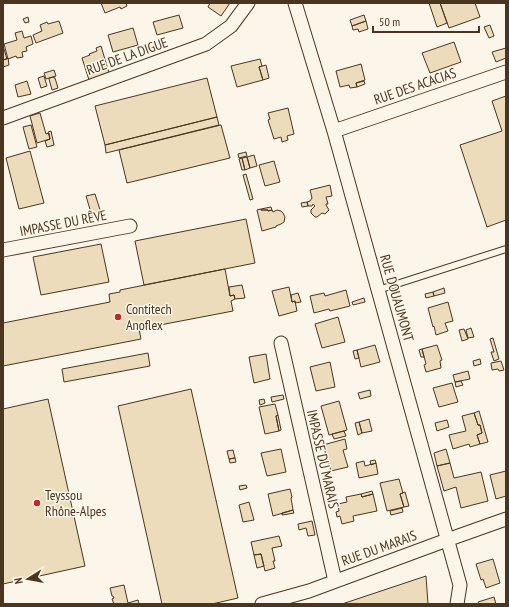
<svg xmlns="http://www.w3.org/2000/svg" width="509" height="607" viewBox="0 0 509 607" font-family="'PT Sans Narrow',sans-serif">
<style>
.building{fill:#ecdcbc;stroke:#4a3520}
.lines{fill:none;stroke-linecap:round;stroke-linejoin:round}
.service-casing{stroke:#4a3520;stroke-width:8}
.minor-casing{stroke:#4a3520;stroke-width:15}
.service{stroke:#fbf6e9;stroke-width:6}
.minor{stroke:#fbf6e9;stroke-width:13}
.poi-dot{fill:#c62828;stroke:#fbf6e9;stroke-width:1.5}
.labels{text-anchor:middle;stroke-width:3;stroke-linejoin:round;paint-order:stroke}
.street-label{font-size:14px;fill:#4a3520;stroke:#fbf6e9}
.poi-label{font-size:14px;fill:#4a3520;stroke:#fbf6e9;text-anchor:start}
</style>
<rect width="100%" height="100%" fill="#fbf6e9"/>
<!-- building -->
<path class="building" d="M101,3H126L127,6L121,9L120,7L105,13Z
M210,3H230L221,16L208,7Z
M429,3H440L447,23L437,27Z
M440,3H475L480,17L449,28Z
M179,15L183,28L157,35L153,22Z
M364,15L366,21L352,26L350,20Z
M28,17L29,22L25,23L23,19Z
M59,21L63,33L36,43L33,35L42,31L40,25L47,22L48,24Z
M366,21L368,29L359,32L358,29L353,30L352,26Z
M490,25L494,36L489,38L484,27Z
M133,28L138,45L113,52L108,35Z
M22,31L24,38L31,36L33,44L26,47L27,51L22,52L23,57L17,58L16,56L8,59L4,44L17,40L15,33Z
M454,42L461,62L430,73L422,53Z
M3,46L7,59L3,60Z
M101,46L109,73L89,80L82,58L90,55L89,54L97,51L96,48Z
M506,48V58L496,62L492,52Z
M8,58L9,65L3,67V60Z
M260,59L262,66L259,67L263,80L237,87L231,66Z
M361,64L365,80L356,83L357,87L350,88L349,85L340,87L336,71Z
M266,65L269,78L263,80L259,67Z
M54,70L56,76L46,79L44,73Z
M44,76L47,86L41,88L38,78Z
M54,77V78H55L58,88L52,90L49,79V78Z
M207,78L217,117L105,145L95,106Z
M27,81L31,94L18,97L15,85Z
M364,81L365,84L357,87L356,83Z
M506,96V220L487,227L460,145L502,131L492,101Z
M288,108L294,134L287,136L288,140L282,142L281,137L274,139L268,120L270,119L268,113Z
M40,113L46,134L49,133L50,139L37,143L30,116Z
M217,117L219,125L106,153L105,145Z
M31,125L37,147L29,149L23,127Z
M221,125L230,158L127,183L119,150Z
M51,131L54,145L47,147L45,141L50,139L48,132Z
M30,151L44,203L19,209L6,158Z
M246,152L247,156L239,158L238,154Z
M254,155L257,166L250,168L247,157Z
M247,157L250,168L245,170L242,158Z
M242,158L245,170H242L239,159Z
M274,161L280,182L265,186L259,165Z
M246,174L253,199L250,200L243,175Z
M330,185L332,196L326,197L328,204H326V205L329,210L325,214L322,213L317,217H315L311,213V210L315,206L313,204L312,206H308L307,202L310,201L312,198L310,190Z
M95,194L101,213L92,216L86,196Z
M307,202L308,206L302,207L301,203Z
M271,207L272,210L268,211V210H261V209Z
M261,209V210H268V211L272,210L273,212L277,210L281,211L283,213L285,217L284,222L281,224L276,226V227L262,231L257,210Z
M246,219L255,263L144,285L135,241Z
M101,244L109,282L41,295L33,257Z
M225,269L230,296L234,295L235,299L231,301L233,311L139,329L141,339L3,366V323L110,302L109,294L120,292V290Z
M242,285L245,298L235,299L234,295L230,296L229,287Z
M289,287L292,302L295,301L297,311L279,316L272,291Z
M444,288L445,293L434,296L433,292Z
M346,290L350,306L330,311L329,309L314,313L310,296L324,293L325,296Z
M433,292L434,296L426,298L425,294Z
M298,293L301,302L295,303V301L292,302L291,295Z
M364,298L365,302L353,305L352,302Z
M448,302L453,321L445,323L448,331L436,335L434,326L433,327L428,308Z
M338,317L345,342L322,348L315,324Z
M471,328L474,337L468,338L466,330Z
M464,329L468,339L462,341L459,330Z
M493,338L499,359L494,361L491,352H494L490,339Z
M375,345L380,362L361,367L357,350Z
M437,345L442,360L440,361L441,368L426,372L424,365L426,364L422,349Z
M422,349L424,357H421L419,350Z
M357,350L359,358L355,359L353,351Z
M148,353L150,366L64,382L62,369Z
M266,354L270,379L254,383L249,357Z
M480,359L481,364L474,366L473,361Z
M501,361L504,370L499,371L498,369L492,370L491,363Z
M330,362L335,387L316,391L310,367Z
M468,371L470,379L455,382L453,375Z
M461,381L463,385L456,387L455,382Z
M452,383L458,402L439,407L433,388Z
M191,389L238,598L212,604H162L118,406Z
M370,390L371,396L360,399L358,393Z
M283,395L284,399L272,402L271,397Z
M48,399L85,566L3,584V409Z
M264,399L265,403L260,405L259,400Z
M339,401L347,430L329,435L321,406Z
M275,404L278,415L276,416L279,431L265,434L259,407Z
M479,411L488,442L480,444L477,435L482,433L480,425H478L474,413Z
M474,413L478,425H480L482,433L477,435L480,444L470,447L469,444L453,449L449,435L466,431L462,416Z
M278,415L281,430L279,431L276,416Z
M369,419L372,431L362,433L359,422Z
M447,420L449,427L437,431L435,423Z
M359,422L362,433L358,435L355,423Z
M344,431L346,436L334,439L332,434Z
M345,439L347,449L343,450L348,467L331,471L323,445Z
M281,449L286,472L267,476L261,453Z
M446,449L450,463L437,466L434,453Z
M233,450L235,458L229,459L227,451Z
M235,458L236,462L230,463L229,459Z
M375,460L376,463L371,465L370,461Z
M364,461L365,466L376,463L378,474L359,478L356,463Z
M450,463L454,478L481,472L488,501L461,508L456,487L444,491L437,466Z
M506,471V496L496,499L490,475Z
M399,479L403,493L400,494L404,507L387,511L380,483Z
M246,485L247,488L240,490L239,486Z
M290,489L292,497L291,498L293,510L273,516L268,494Z
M372,491L373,494L362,497L361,494Z
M405,492L409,506L404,507L400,494Z
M361,494L362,497L373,494L377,511L353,516L354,521L342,524L340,516L337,517L336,512L339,511L338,504L347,502L346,497Z
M249,502L254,520L243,522L239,505Z
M402,508L403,512L391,515L390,511Z
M293,510L294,513L282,515V513Z
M312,521L315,535L308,536L306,528L299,530L298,524Z
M279,536L282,546L272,548L275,561H273L275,568L265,571L261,554L254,555L251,542Z
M261,554L264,566L257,568L254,555Z
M493,559L500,583L486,588L483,579L481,580L476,564Z
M426,576L428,604H342Z
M124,585L128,603L138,600L139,604H114L112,599L114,598L113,596H112L110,588Z
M494,597L496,604H479L478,602Z"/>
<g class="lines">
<!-- service casing -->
<g class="service-casing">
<path id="service" d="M378,290L506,249"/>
</g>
<!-- minor casing -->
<g class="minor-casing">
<path id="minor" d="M295,3L334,131L460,585L457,604
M3,118L206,44L231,26L248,3
M334,131L506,72
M3,250L130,226
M281,343L335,581
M262,604L309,591L447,540L506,519"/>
</g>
<!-- service -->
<use href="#service" class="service"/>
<!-- minor -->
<use href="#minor" class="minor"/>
</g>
<!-- markers -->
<g class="poi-dot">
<circle cx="118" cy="317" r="4"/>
<circle cx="37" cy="503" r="4"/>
</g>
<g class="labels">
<!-- street labels -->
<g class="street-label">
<text transform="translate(127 56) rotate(-20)" y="5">RUE DE LA DIGUE</text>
<text transform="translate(415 86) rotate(-19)" y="5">RUE DES ACACIAS</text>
<text transform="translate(63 223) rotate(-11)" y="5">IMPASSE DU RÊVE</text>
<text transform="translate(397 298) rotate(74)" y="5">RUE DOUAUMONT</text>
<text transform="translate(323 459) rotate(77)" y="5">IMPASSE DU MARAIS</text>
<text transform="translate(379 548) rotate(-20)" y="5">RUE DU MARAIS</text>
</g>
<!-- poi labels -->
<g class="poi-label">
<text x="126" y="314">Contitech<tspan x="126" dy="16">Anoflex</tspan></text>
<text x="45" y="500">Teyssou<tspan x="45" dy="16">Rhône-Alpes</tspan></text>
</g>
</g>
<!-- border -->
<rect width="509" height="607" fill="none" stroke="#4a3520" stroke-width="8"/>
<!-- north arrow -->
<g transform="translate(28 579) rotate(259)" stroke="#fbf6e9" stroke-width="3" paint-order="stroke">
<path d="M0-3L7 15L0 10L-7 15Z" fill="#4a3520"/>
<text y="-6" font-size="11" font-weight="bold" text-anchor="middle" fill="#4a3520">N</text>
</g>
<!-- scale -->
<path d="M373 26v6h106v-6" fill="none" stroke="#4a3520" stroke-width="2"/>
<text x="379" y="26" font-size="12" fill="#4a3520" stroke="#fbf6e9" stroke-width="3" paint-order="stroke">50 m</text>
</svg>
